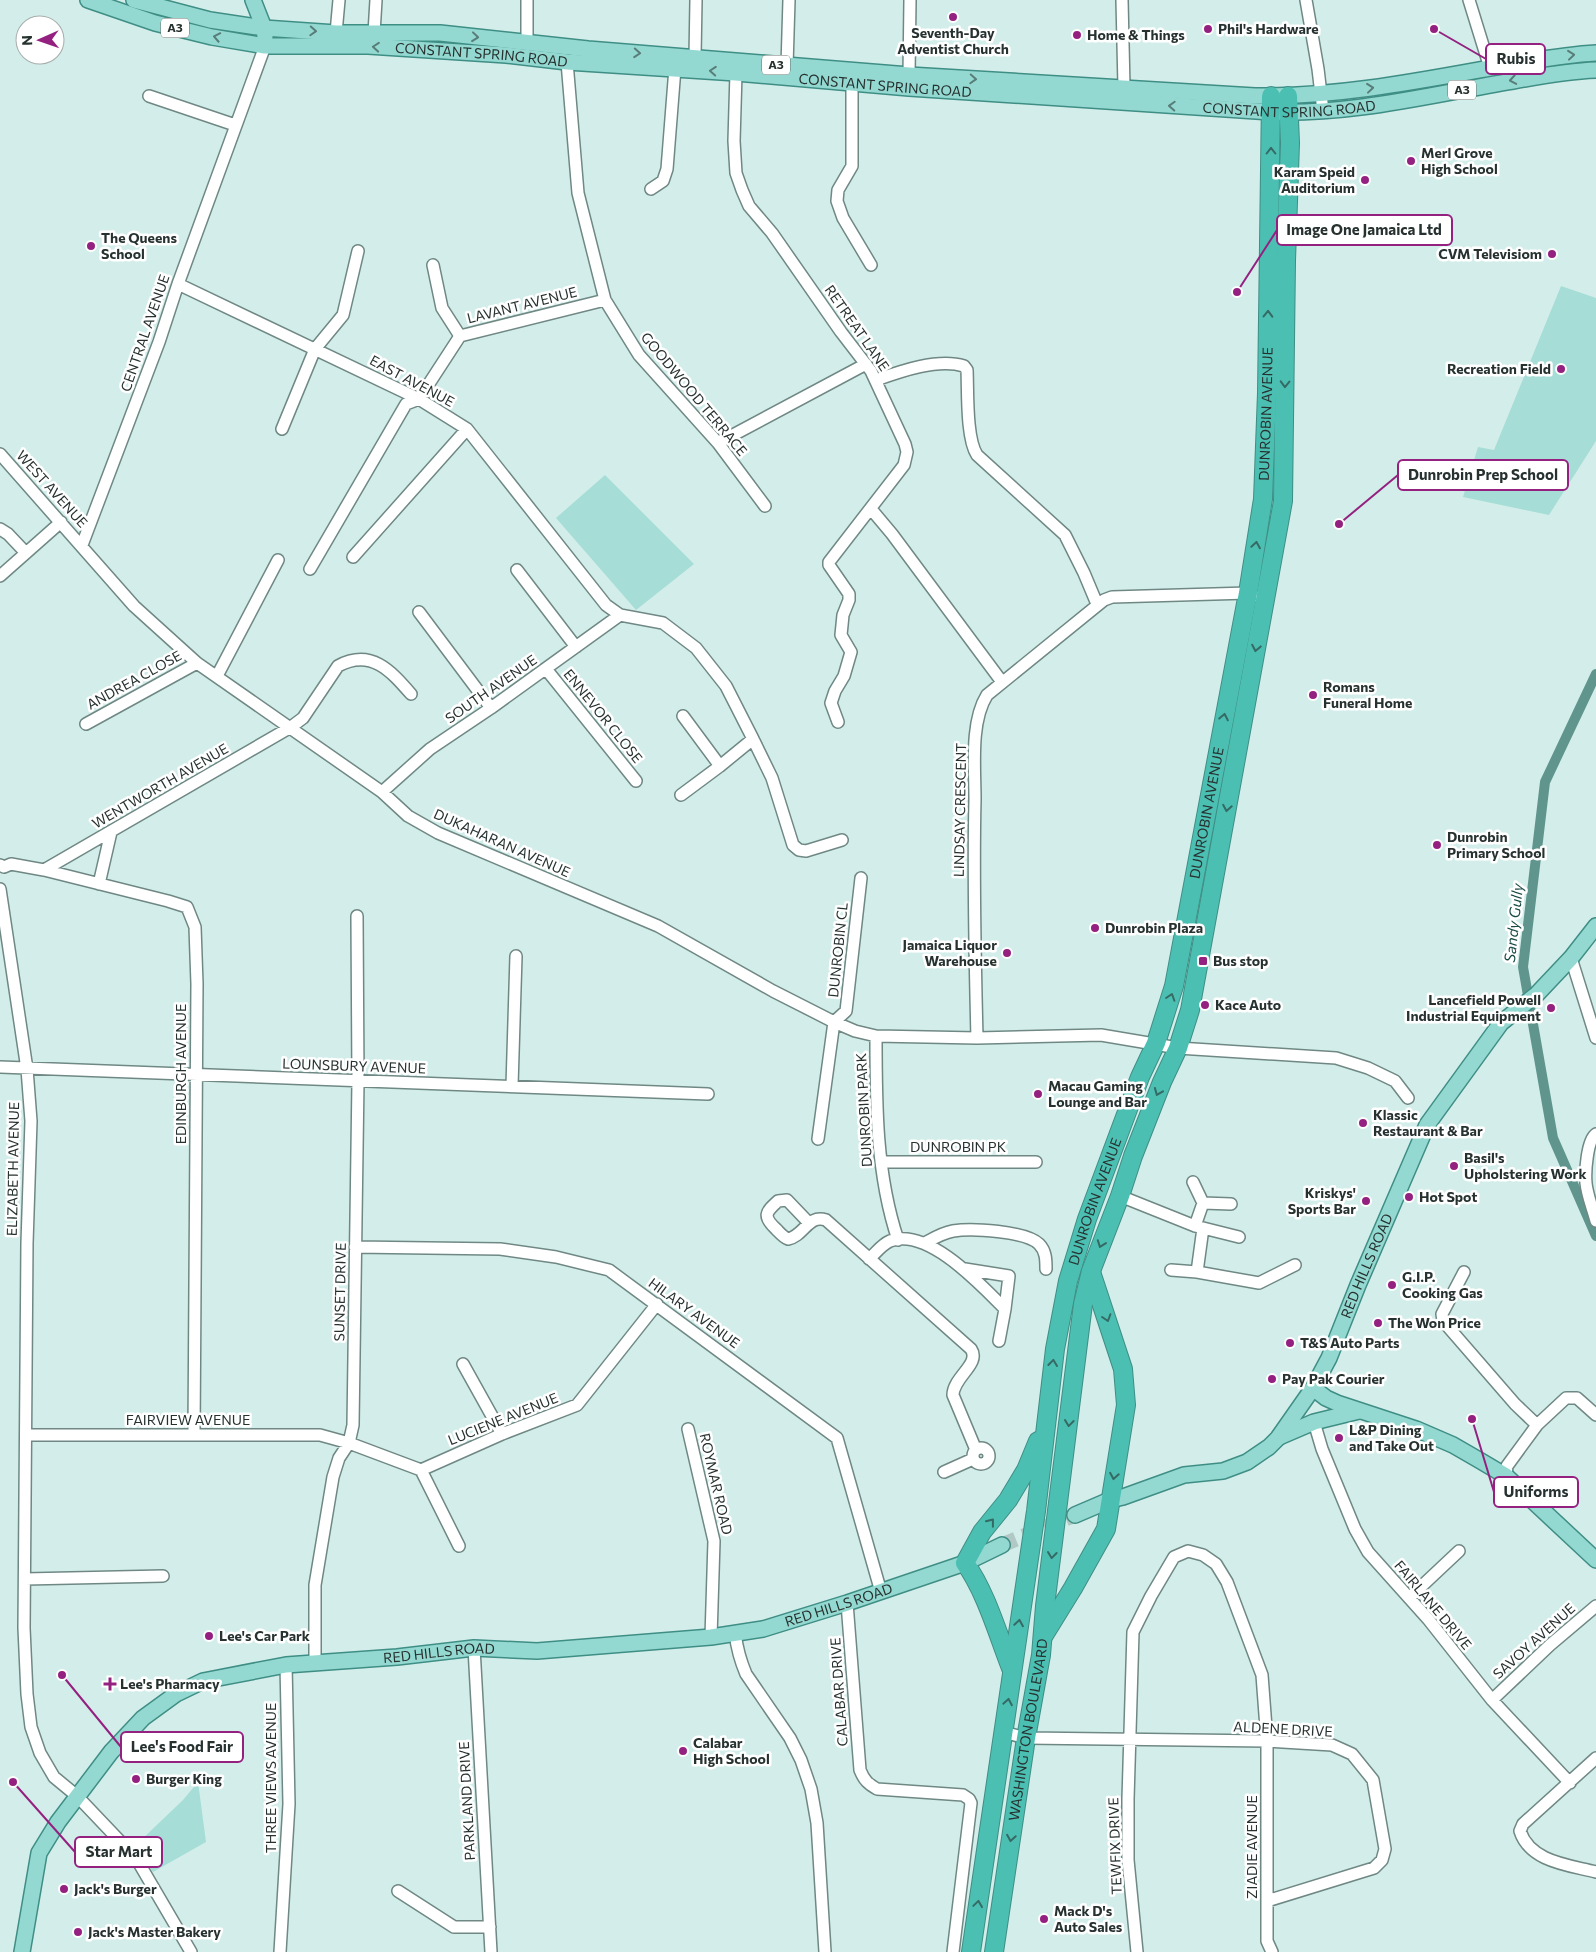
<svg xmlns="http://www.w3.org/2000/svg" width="1596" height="1952" viewBox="0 0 1596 1952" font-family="Commissioner,sans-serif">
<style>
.green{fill:#a6ddd6}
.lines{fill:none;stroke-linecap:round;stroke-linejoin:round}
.canal{stroke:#60958e;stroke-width:10}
.major-tunnel{stroke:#b1c8c5;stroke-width:15;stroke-dasharray:15 8;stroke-linecap:butt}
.minor-casing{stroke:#6f8884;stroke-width:14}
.major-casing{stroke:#3f8e85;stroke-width:18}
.highway-casing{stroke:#3f8e85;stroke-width:20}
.minor{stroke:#fff;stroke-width:11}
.major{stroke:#94d9d1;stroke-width:15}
.highway{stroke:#4cbfb3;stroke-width:18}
.oneway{stroke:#587d78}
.oneway2{stroke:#366a64}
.poi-dot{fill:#942180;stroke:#fff;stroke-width:2}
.labels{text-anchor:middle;stroke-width:5;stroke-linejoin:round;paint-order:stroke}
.shield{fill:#fff;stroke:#68706e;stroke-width:1}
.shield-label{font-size:12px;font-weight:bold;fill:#273230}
.poi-label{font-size:14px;font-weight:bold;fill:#273230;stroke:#fff;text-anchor:start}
.street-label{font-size:14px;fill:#273230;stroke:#fff}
.water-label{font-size:15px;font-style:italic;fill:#194a45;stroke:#fff}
.leader{fill:none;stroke:#942180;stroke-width:2}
.callout-dot{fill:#942180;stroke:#fff;stroke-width:2}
.callout{fill:#fff;stroke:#942180;stroke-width:2}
.callout-label{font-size:15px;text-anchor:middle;font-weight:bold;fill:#273230}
</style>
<rect width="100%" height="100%" fill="#d3eeea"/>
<!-- green -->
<path class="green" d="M1561,286L1596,298V441L1549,515L1463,497L1478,447L1494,450Z
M605,475L694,564L636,610L556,518Z
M198,1782L206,1842L153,1872L137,1849L138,1843L183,1800Z"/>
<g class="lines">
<!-- canal -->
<path class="canal" d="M1596,674L1545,782L1523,967L1553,1138L1596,1236"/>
<!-- major-tunnel -->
<path class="major-tunnel" d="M1002,1545L1075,1515"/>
<!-- minor casing -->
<g class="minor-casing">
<path id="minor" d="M1122,0L1124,87
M1306,0L1318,69L1323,111
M1469,0L1490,68
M336,33L339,0
M374,33L376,0
M527,42V0
M695,57L696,0
M567,62L578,193L605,300L639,355L718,443L765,506
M787,66L789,0
M736,73L734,141L736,173L742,190L749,206L772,233L841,332L871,371L905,444L907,452L904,465L829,562V565L849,594V600L843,615L841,635L851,652L844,676L835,691L831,703L838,722
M909,75L910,0
M852,83V166L838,190L837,201L843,218L871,265
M149,96L235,125
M651,189L663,181L667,169L675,68
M433,265L442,308L460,336
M178,284L419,399L467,429L606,605L620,615L663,623L696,648L726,686L753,739L772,778L793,845L799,850L806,851L842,840
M876,380C901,371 938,358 964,366L967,370C968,391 966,438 977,455L1065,535L1084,573L1097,604
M282,429L315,349L343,315L358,251
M718,443L866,364
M0,454L134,606L197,663L382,792L408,816L438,833L658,926L773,991L834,1022L855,1031L876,1036L977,1038L1101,1035L1178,1048L1336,1058L1368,1068L1395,1081L1408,1098
M871,509L892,534L1002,682
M0,529L8,534L26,553
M82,545L159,342L178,284L265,46
M353,557L467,429
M310,569L406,404L419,399L460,336L605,300
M517,570L576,647
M0,576L61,522
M419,612L491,708
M546,669L636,781
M217,676L278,560
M683,716L720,766
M86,724L197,663
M382,792L430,749L491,708L620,615
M681,795L720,766L753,739
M0,865L4,867L11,864L44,870L168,901L187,907L195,927L197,984L194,1435
M44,870L291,727L303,718L338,666C371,648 391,671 411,694
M99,884L111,832
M0,889L27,1069L31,1121L27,1243L24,1628L27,1694L31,1727L40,1753L54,1777L77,1796L136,1858L191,1952
M1571,958L1596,1038
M876,1036C876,1105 876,1174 898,1240
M977,1038C975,959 973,879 975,799C975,768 970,722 987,695L1104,600L1112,597L1248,593L1254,596
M0,1067L708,1094
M512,1086L516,956
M1596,1134C1587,1140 1585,1172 1586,1183C1587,1195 1593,1209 1596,1221
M818,1139L834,1022L846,1011L861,878
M881,1162H1036
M1193,1182L1203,1203L1195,1226
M1120,1196L1195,1226L1239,1237
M1203,1203L1231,1204
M809,1223L787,1200L778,1201C766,1212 762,1216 776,1229C780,1233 783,1237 788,1239C804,1236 808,1214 826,1220L971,1349C981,1364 953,1377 953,1395L976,1450
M925,1243C934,1238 942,1233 953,1231C971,1228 1026,1231 1039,1244C1046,1251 1046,1260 1046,1269
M355,1247L500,1249L556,1257L609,1270L837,1438L881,1592
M869,1259C876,1253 881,1245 890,1241C928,1227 981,1285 1005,1309
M965,1269L1009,1276L1005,1309L999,1341
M1171,1270L1197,1272L1203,1228
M1197,1272L1259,1283L1295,1265
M1464,1272L1442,1314L1443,1321L1515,1404L1537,1425
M463,1364L502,1434
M1314,1422L1322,1449L1355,1529L1368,1552L1428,1619L1492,1700L1570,1783
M688,1429L714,1541L711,1637
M26,1435H320L349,1443L421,1470L502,1434L577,1405L657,1304
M973 1456a8 8 0 1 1 16 0a8 8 0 1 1-16 0Z
M421,1470L459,1546
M944,1472L973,1459
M1506,1476L1507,1466L1537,1425L1566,1398H1577L1596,1415
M25,1579L163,1576
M1409,1598L1459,1551
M847,1603L860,1770C864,1780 868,1784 877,1789L963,1795L969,1799L971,1803L953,1952
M735,1633C737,1649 740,1660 746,1674L790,1738L801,1760L811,1789L817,1823L825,1952
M474,1648L491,1952
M315,1663V1585L333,1477L339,1458L349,1443L353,1425L358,1081L357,916
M1492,1700L1550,1645L1596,1606
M1003,1732L1026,1738L1267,1741L1332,1745L1352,1754L1373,1780L1385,1849L1382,1860L1374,1868L1267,1901
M1596,1758L1523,1824L1520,1831C1530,1862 1569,1865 1596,1872
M398,1891L454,1927H490
M280,1952L289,1804L286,1665
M1137,1952L1128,1860V1799L1133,1632L1151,1596L1174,1557L1188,1551L1203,1555L1216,1564L1227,1582L1262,1675L1267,1741V1941L1272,1952"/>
</g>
<!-- major casing -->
<g class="major-casing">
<g id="major">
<path id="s1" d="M88,0L155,23L212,37L265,46H368L506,55L567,62L736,73L909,88L1271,112C1353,115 1433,94 1513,81C1540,76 1568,71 1596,70"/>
<path d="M134,0L210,20L264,28L336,33H440L588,49L909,75L1255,96C1334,97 1413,82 1490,68C1525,62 1560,55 1596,53"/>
<path d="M253,0L264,28L265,37"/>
<path d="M1313,1388L1326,1398L1337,1403L1416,1429L1453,1445L1479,1460L1506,1476L1596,1560"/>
<path d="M1279,1437L1314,1422L1359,1411"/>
<path id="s2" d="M1075,1515L1110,1500L1123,1497L1184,1475L1223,1471L1247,1462L1269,1447L1278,1438L1313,1388L1329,1358L1358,1285L1427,1125L1501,1023L1537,994L1571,958L1596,926"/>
<path id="s3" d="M22,1952L39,1853L58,1822L111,1752L143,1718L176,1694L203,1681L286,1665L397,1657L474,1648L537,1651L711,1637L763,1629L847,1603L965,1563L1002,1545"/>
</g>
</g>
<!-- highway casing -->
<g class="highway-casing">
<g id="highway">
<path d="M1044,1635L1073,1588L1106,1529L1126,1405L1123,1369L1091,1272"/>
<path d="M1011,1668C998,1635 986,1592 965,1563L982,1532L1008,1500L1026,1470L1038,1441"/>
<path id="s4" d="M971,1952L1036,1511L1055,1349L1068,1281L1087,1219L1140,1077L1156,1043L1174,986L1248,593L1263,499L1267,393L1271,96"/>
<path id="s5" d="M994,1952L1026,1738L1041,1655L1045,1606L1083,1304L1091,1271L1120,1196L1133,1156L1162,1082L1178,1048L1190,1010L1283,501L1286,261L1290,143L1288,96"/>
</g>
</g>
<!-- minor -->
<use href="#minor" class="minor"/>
<!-- major -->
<use href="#major" class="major"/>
<!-- highway -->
<use href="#highway" class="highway"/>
</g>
<!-- one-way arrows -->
<defs><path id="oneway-chevron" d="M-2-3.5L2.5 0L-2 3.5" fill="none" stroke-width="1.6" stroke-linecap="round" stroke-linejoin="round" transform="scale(1.25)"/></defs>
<g class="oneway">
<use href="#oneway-chevron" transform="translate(313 31) rotate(3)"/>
<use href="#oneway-chevron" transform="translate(217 37) rotate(-169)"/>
<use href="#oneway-chevron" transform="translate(475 37) rotate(6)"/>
<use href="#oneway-chevron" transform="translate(376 47) rotate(-175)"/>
<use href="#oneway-chevron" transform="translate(637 53) rotate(4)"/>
<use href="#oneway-chevron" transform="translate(1571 55) rotate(-6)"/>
<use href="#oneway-chevron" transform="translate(713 71) rotate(-176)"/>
<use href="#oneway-chevron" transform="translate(973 79) rotate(3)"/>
<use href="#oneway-chevron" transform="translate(1513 80) rotate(170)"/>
<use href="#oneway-chevron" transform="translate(1370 88) rotate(-6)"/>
<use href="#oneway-chevron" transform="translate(1172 106) rotate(-177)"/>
</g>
<g class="oneway2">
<use href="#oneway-chevron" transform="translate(1271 151) rotate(-90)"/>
<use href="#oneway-chevron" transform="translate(1268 314) rotate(-89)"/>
<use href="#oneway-chevron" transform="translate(1285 384) rotate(91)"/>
<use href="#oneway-chevron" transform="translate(1256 545) rotate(-81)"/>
<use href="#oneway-chevron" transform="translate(1256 648) rotate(101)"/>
<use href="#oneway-chevron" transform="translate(1224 717) rotate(-79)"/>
<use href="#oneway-chevron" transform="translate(1227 808) rotate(100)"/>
<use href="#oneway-chevron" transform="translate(1171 997) rotate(-72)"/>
<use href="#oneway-chevron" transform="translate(1158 1092) rotate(112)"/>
<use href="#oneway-chevron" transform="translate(1101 1244) rotate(110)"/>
<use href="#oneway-chevron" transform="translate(1107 1318) rotate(72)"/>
<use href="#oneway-chevron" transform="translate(1053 1363) rotate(-83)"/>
<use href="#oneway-chevron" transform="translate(1069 1423) rotate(97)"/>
<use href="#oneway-chevron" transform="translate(1114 1476) rotate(100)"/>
<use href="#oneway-chevron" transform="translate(991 1522) rotate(-52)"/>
<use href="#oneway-chevron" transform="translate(1052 1555) rotate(97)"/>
<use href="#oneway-chevron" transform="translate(1019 1623) rotate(-81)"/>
<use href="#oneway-chevron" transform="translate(1008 1702) rotate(-80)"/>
<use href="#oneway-chevron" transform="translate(1011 1838) rotate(99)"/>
<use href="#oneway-chevron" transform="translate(978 1904) rotate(-82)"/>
</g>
<!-- markers -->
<g class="poi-dot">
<circle cx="953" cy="17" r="5"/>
<circle cx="1208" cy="29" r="5"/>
<circle cx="1077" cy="35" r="5"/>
<circle cx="1411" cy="161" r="5"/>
<circle cx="1365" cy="180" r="5"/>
<circle cx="91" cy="246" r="5"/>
<circle cx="1552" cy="254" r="5"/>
<circle cx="1561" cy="369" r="5"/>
<circle cx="1313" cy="695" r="5"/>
<circle cx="1437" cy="845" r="5"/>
<circle cx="1095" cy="928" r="5"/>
<circle cx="1007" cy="953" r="5"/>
<rect x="1198" y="956" width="10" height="10" rx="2.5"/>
<circle cx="1205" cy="1005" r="5"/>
<circle cx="1551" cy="1008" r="5"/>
<circle cx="1038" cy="1094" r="5"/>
<circle cx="1363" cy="1123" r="5"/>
<circle cx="1454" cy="1166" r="5"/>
<circle cx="1409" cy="1197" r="5"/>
<circle cx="1366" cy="1201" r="5"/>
<circle cx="1392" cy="1285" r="5"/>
<circle cx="1378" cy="1323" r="5"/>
<circle cx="1290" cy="1343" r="5"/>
<circle cx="1272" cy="1379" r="5"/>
<circle cx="1339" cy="1438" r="5"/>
<circle cx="209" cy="1636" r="5"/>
<path d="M107.5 1676.5h5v5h5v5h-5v5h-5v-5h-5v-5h5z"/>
<circle cx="683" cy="1751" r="5"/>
<circle cx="136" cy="1779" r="5"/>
<circle cx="64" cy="1889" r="5"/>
<circle cx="1044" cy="1919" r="5"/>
<circle cx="78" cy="1932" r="5"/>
</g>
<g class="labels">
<!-- shield labels -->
<g class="shield">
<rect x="161" y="18.5" width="28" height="19" rx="4"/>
<rect x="762" y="55.5" width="28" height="19" rx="4"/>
<rect x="1448" y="80.5" width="28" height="19" rx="4"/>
</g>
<g class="shield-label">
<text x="175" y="32">A3</text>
<text x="776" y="69">A3</text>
<text x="1462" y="94">A3</text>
</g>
<!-- poi labels -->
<g class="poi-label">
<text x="1218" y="34">Phil's Hardware</text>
<text x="953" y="38" text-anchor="middle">Seventh-Day<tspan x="953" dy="16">Adventist Church</tspan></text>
<text x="1087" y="40">Home &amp; Things</text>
<text x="1421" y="158">Merl Grove<tspan x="1421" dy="16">High School</tspan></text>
<text x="1355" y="177" text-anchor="end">Karam Speid<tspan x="1355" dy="16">Auditorium</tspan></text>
<text x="101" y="243">The Queens<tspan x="101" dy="16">School</tspan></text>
<text x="1542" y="259" text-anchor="end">CVM Televisiom</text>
<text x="1551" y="374" text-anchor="end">Recreation Field</text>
<text x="1323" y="692">Romans<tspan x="1323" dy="16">Funeral Home</tspan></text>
<text x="1447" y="842">Dunrobin<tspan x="1447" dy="16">Primary School</tspan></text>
<text x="1105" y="933">Dunrobin Plaza</text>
<text x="997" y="950" text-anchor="end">Jamaica Liquor<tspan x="997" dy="16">Warehouse</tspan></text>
<text x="1213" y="966">Bus stop</text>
<text x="1541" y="1005" text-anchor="end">Lancefield Powell<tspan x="1541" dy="16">Industrial Equipment</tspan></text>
<text x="1215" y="1010">Kace Auto</text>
<text x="1048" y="1091">Macau Gaming<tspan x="1048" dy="16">Lounge and Bar</tspan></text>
<text x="1373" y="1120">Klassic<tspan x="1373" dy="16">Restaurant &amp; Bar</tspan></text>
<text x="1464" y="1163">Basil's<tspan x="1464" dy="16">Upholstering Work</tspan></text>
<text x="1356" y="1198" text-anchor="end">Kriskys'<tspan x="1356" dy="16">Sports Bar</tspan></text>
<text x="1419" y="1202">Hot Spot</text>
<text x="1402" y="1282">G.I.P.<tspan x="1402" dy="16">Cooking Gas</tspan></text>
<text x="1388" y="1328">The Won Price</text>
<text x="1300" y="1348">T&amp;S Auto Parts</text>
<text x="1282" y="1384">Pay Pak Courier</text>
<text x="1349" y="1435">L&amp;P Dining<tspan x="1349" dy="16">and Take Out</tspan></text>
<text x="219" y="1641">Lee's Car Park</text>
<text x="120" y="1689">Lee's Pharmacy</text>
<text x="693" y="1748">Calabar<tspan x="693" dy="16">High School</tspan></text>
<text x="146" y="1784">Burger King</text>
<text x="74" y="1894">Jack's Burger</text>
<text x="1054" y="1916">Mack D's<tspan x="1054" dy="16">Auto Sales</tspan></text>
<text x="88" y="1937">Jack's Master Bakery</text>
</g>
<!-- street labels -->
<g class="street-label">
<text dy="5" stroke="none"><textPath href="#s1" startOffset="400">CONSTANT SPRING ROAD</textPath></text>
<text dy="5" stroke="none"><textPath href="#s1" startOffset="805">CONSTANT SPRING ROAD</textPath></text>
<text dy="5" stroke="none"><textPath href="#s1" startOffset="1210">CONSTANT SPRING ROAD</textPath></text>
<text transform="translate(522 305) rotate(-14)" y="5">LAVANT AVENUE</text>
<text transform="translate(857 328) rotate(55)" y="5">RETREAT LANE</text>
<text transform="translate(145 333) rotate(-71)" y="5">CENTRAL AVENUE</text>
<text transform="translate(412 381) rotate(28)" y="5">EAST AVENUE</text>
<text transform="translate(694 394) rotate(50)" y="5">GOODWOOD TERRACE</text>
<text dy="5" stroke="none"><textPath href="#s4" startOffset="1572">DUNROBIN AVENUE</textPath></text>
<text transform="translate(52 489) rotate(48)" y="5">WEST AVENUE</text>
<text transform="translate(134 680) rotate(-29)" y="5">ANDREA CLOSE</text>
<text transform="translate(491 689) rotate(-35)" y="5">SOUTH AVENUE</text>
<text transform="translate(603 716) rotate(51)" y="5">ENNEVOR CLOSE</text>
<text transform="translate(160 786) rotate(-30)" y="5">WENTWORTH AVENUE</text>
<text transform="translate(960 810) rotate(-89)" y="5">LINDSAY CRESCENT</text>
<text dy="5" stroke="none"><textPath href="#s4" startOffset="1168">DUNROBIN AVENUE</textPath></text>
<text transform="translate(502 843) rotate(24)" y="5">DUKAHARAN AVENUE</text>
<text transform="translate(838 950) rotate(-84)" y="5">DUNROBIN CL</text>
<text transform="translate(354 1066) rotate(2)" y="5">LOUNSBURY AVENUE</text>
<text transform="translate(181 1074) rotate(-90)" y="5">EDINBURGH AVENUE</text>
<text transform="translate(864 1110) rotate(-93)" y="5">DUNROBIN PARK</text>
<text x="958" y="1152">DUNROBIN PK</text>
<text transform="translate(13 1169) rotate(-89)" y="5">ELIZABETH AVENUE</text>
<text dy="5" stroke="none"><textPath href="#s4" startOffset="762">DUNROBIN AVENUE</textPath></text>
<text dy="5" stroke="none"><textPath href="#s2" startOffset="415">RED HILLS ROAD</textPath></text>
<text transform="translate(340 1292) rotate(-89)" y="5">SUNSET DRIVE</text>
<text transform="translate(694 1313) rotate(36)" y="5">HILARY AVENUE</text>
<text transform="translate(503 1419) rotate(-22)" y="5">LUCIENE AVENUE</text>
<text x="188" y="1425">FAIRVIEW AVENUE</text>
<text transform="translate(716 1484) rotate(77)" y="5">ROYMAR ROAD</text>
<text dy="5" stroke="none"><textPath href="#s3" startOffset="985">RED HILLS ROAD</textPath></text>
<text transform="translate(1433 1605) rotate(50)" y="5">FAIRLANE DRIVE</text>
<text transform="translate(1534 1641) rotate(-42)" y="5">SAVOY AVENUE</text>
<text dy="5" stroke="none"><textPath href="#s3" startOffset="580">RED HILLS ROAD</textPath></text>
<text transform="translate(839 1692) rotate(-94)" y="5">CALABAR DRIVE</text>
<text transform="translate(1283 1729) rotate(3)" y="5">ALDENE DRIVE</text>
<text dy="5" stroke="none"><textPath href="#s5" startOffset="225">WASHINGTON BOULEVARD</textPath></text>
<text transform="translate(271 1778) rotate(-90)" y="5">THREE VIEWS AVENUE</text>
<text transform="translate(467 1801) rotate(-93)" y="5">PARKLAND DRIVE</text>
<text transform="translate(1115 1846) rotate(-92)" y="5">TEWFIX DRIVE</text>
<text transform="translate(1252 1847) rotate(-90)" y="5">ZIADIE AVENUE</text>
</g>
<!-- water labels -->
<g class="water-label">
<text transform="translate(1514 923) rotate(-84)" y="5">Sandy Gully</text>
</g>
</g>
<!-- callouts -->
<path class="leader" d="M1434 29L1486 59M1237 292L1277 230M1339 524L1398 475M1472 1419L1494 1492M62 1675L121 1747M13 1782L75 1852"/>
<g class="callout-dot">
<circle cx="1434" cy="29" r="5"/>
<circle cx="1237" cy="292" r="5"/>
<circle cx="1339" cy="524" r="5"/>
<circle cx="1472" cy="1419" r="5"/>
<circle cx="62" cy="1675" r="5"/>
<circle cx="13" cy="1782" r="5"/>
</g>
<g class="callout">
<rect x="1486" y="44" width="59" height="30" rx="5"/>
<rect x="1277" y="215" width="175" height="30" rx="5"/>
<rect x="1398" y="460" width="170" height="30" rx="5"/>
<rect x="1494" y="1477" width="84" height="30" rx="5"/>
<rect x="121" y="1732" width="122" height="30" rx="5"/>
<rect x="75" y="1837" width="87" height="30" rx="5"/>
</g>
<g class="callout-label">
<text x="1516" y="64">Rubis</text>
<text x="1364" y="235">Image One Jamaica Ltd</text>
<text x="1483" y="480">Dunrobin Prep School</text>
<text x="1536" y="1497">Uniforms</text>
<text x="182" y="1752">Lee's Food Fair</text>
<text x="119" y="1857">Star Mart</text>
</g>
<!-- north arrow -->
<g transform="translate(40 40) rotate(268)"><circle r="24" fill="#ffffff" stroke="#a9adac"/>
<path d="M0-4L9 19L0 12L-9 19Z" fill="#942180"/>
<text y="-8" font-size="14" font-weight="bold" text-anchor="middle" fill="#273230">N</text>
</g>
</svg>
